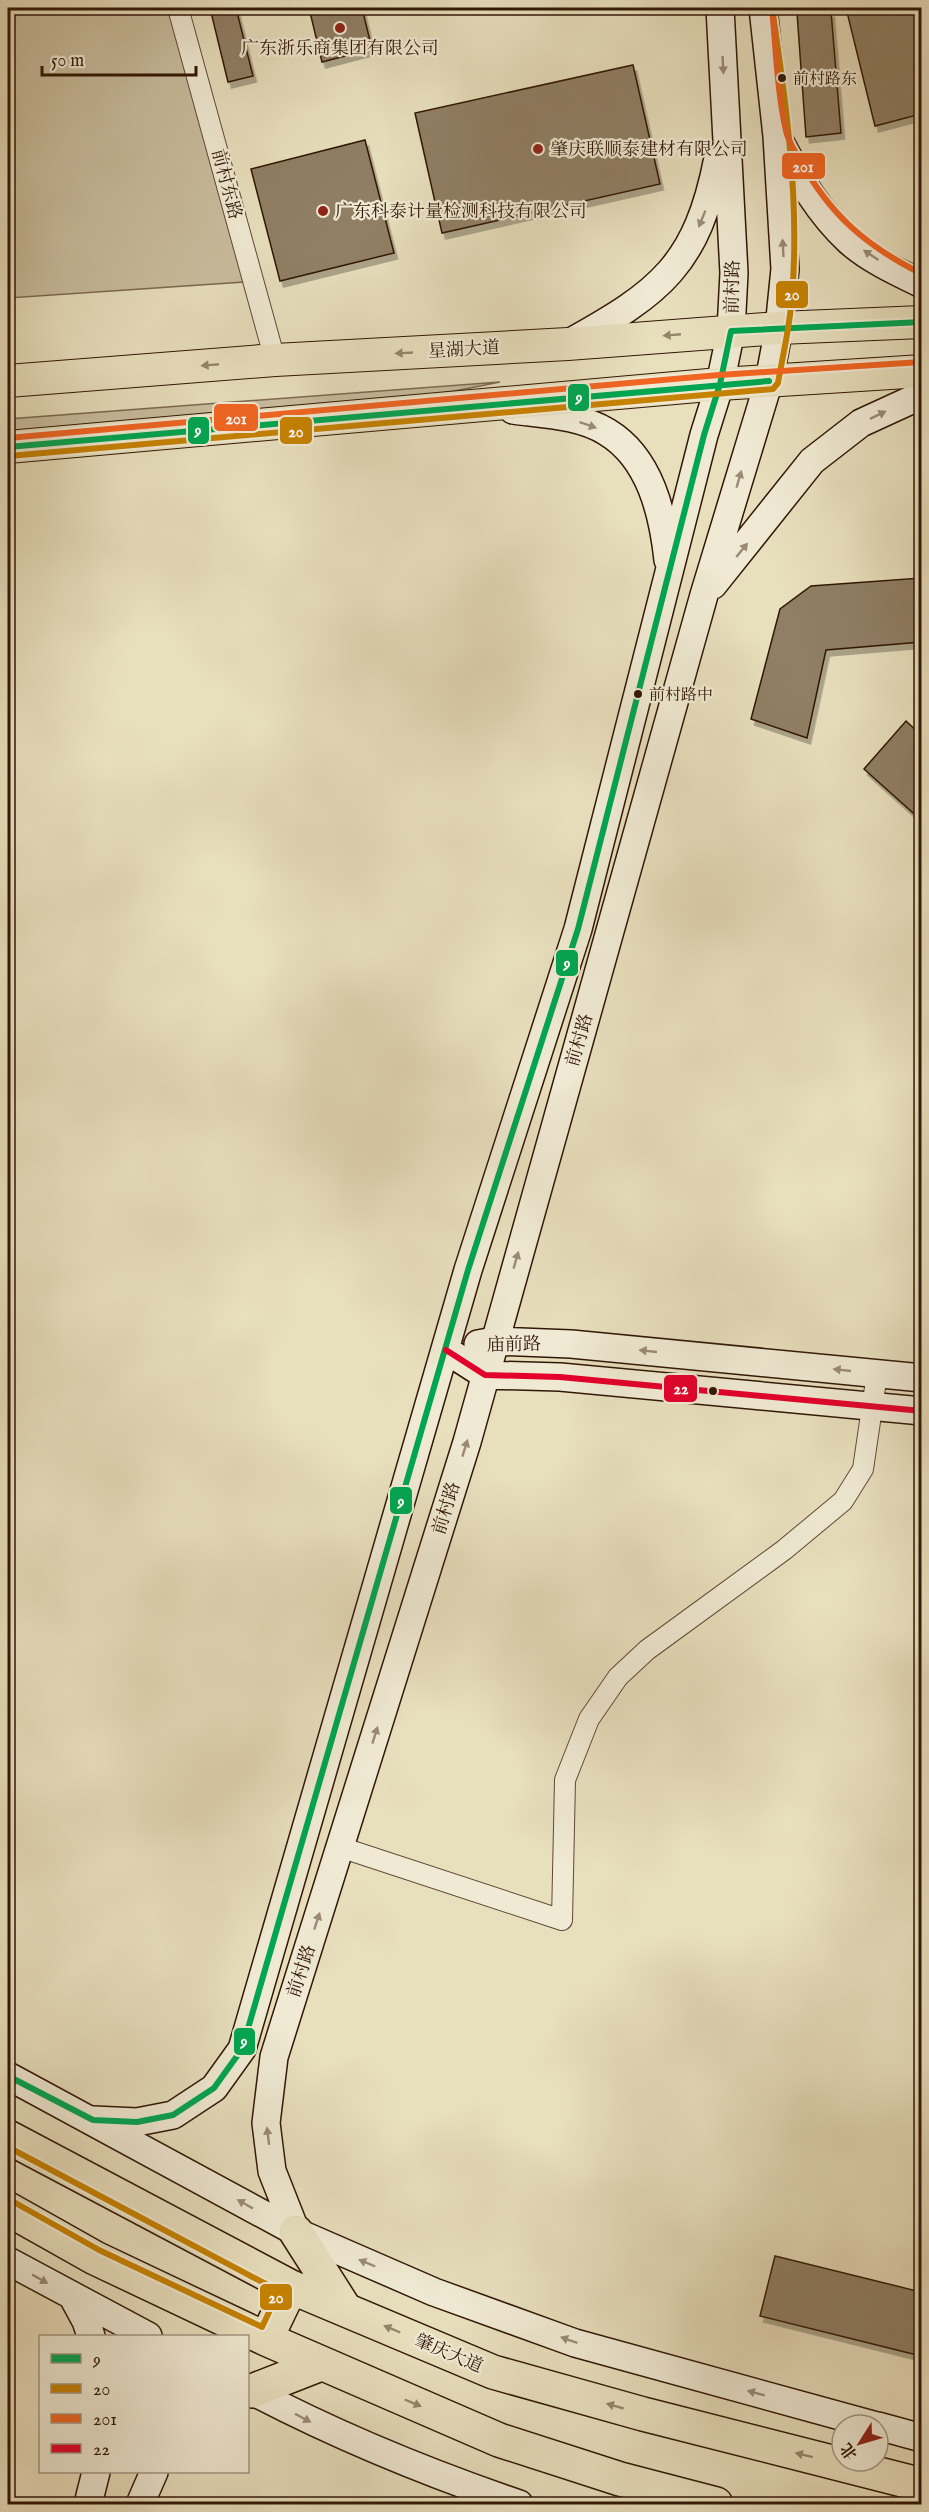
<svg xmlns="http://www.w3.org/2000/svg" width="929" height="2512" viewBox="0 0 929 2512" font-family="'IM FELL English','Noto Serif SC',serif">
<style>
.green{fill:#c9bd9e;stroke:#7d6a52;stroke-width:1.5}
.building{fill:#907f65;stroke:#311706;stroke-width:1.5;filter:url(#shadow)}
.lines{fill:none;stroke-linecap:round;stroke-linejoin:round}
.street-casing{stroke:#5f4934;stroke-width:22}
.secondary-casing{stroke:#311706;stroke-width:30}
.primary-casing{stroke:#311706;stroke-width:34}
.highway-casing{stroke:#311706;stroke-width:36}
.street{stroke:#f0ead4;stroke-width:20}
.secondary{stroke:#f0ead4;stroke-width:27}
.primary{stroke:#e8dfbd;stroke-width:32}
.highway{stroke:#e8dfbd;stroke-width:33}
.bus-1-casing{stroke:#f0ead4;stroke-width:10}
.bus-2-casing{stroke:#f0ead4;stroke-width:10}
.bus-3-casing{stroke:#f0ead4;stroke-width:10}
.bus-4-casing{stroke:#f0ead4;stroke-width:10}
.bus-1{stroke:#00a651;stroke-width:6}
.bus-2{stroke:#c68202;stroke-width:6}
.bus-3{stroke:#f26522;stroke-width:6}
.bus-4{stroke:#e4002b;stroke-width:6}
.oneway{fill:#9a8b77}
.oneway2{fill:#96856b}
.poi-dot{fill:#8f2418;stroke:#f0ead4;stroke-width:2}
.bus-dot{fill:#311706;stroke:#f0ead4;stroke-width:2}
.labels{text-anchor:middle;stroke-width:4.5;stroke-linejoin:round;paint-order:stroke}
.bus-label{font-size:16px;fill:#311706;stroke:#f0ead4;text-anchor:start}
.poi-label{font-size:18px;fill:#311706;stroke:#f0ead4;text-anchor:start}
.street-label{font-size:18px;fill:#311706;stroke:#f0ead4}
.line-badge{stroke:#f0ead4;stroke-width:2}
.badge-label{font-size:16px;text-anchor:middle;font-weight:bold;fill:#fff}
</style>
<defs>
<filter id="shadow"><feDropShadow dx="3.5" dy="6" stdDeviation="0" flood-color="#0004"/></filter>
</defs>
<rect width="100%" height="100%" fill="#e8dfbd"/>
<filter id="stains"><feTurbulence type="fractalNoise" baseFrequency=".00333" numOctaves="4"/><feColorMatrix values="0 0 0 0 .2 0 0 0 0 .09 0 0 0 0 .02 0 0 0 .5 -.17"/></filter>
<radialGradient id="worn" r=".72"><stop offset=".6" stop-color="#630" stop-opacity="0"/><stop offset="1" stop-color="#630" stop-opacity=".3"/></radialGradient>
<!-- green -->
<path class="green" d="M8,8H176L244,282L8,298Z
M500,382L329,416L8,443V419Z"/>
<!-- building -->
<path class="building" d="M210,8H236L253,76L228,82Z
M309,8H362L372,49L322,62Z
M846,8H921V114L875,126Z
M831,11L841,133L806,137L797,13Z
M633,65L660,184L442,233L415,113Z
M365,140L394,253L280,281L251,169Z
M921,578V642L826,650L807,738L751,719L780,609L811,586Z
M906,721L921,735V820L864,769Z
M775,2256L921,2292V2356L760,2316Z"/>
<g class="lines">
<!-- street casing -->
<g class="street-casing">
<path id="street" d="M178,8L275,360
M340,1847L562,1920L565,1780L589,1719L618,1677L647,1650L784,1550L843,1501L863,1469L877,1374"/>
</g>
<!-- secondary casing -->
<g class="secondary-casing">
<path id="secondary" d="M780,142C799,178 819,213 849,241C869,259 897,272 922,284
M569,343C661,292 697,265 718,158
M513,410C543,414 580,415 607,432C650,458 663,513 668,560
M713,585L812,461L861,423L922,395
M478,1344L494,1341L571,1344L922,1378
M446,1350L485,1375L560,1377L922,1411
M8,2076L296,2232L434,2292L575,2343L873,2425
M93,2120L137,2122L173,2115L214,2088L242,2049L468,1270L578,929L704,435L720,384L731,331L734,273L720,8
M296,2232L272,2171L266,2123L274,2057L467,1442L704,595L769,381L779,328L785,269L777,136L763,8
M8,2261L148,2336
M73,2297L86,2321L91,2336
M248,2389C335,2435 425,2472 519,2504
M878,2426L922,2438
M88,2504L96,2472
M140,2504L154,2472"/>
</g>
<!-- primary casing -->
<g class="primary-casing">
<path id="primary" d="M8,381L275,360L568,344L779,328L922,322
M8,447L720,384L922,371"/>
</g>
<!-- highway casing -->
<g class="highway-casing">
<path id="highway" d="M8,2137L291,2287L493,2372L643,2414L922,2485
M8,2209L95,2258L266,2339L499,2440L620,2479L716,2504
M296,2232L345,2309
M266,2339L291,2287
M252,2391L321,2364"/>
</g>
<!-- street -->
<use href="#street" class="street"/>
<!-- secondary -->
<use href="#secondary" class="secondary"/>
<!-- primary -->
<use href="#primary" class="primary"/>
<!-- highway -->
<use href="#highway" class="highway"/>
<!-- bus-1 casing -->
<g class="bus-1-casing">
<path id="bus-1" d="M8,447L769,381
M8,2076L93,2120L137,2122L173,2115L214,2088L242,2049L468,1270L578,929L704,435L720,384L731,331L922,322"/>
</g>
<!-- bus-2 casing -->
<g class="bus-2-casing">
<path id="bus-2" d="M9,456L773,389L778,383C783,354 790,326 792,296C800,201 786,102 772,8
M8,2147L279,2291L262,2327L99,2250L12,2201"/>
</g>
<!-- bus-3 casing -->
<g class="bus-3-casing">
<path id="bus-3" d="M772,8C776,48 777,91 786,131C788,141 795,151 800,160C830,215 866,246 922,274
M8,438L719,375L921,362"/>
</g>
<!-- bus-4 casing -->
<g class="bus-4-casing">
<path id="bus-4" d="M446,1350L485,1375L560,1377L922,1411"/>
</g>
<!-- bus-1 -->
<use href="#bus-1" class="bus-1"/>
<!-- bus-2 -->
<use href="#bus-2" class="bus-2"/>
<!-- bus-3 -->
<use href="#bus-3" class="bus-3"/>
<!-- bus-4 -->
<use href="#bus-4" class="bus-4"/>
</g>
<!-- one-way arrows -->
<defs><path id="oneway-solid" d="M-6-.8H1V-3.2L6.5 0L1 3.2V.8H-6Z" transform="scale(1.5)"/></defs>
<g class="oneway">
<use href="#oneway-solid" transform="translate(723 65) rotate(87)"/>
<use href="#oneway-solid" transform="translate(702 219) rotate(112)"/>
<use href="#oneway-solid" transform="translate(783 248) rotate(-93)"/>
<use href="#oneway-solid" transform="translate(871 255) rotate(-147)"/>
<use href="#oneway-solid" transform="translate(878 415) rotate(-26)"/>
<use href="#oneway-solid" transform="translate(588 425) rotate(19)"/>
<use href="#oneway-solid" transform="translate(739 479) rotate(-74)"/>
<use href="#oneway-solid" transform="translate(742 550) rotate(-51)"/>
<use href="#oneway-solid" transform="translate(516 1260) rotate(-74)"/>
<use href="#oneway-solid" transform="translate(648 1351) rotate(-174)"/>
<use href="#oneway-solid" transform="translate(842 1370) rotate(-174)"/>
<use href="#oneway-solid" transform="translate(465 1448) rotate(-73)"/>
<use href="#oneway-solid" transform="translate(375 1735) rotate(-73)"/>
<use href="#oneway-solid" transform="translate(317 1921) rotate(-72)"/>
<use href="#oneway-solid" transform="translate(268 2136) rotate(-97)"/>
<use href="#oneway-solid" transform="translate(245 2204) rotate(-151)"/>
<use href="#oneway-solid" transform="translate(367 2263) rotate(-157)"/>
<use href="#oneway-solid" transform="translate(40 2279) rotate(29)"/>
<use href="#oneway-solid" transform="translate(569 2340) rotate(-161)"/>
<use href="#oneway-solid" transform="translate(756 2393) rotate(-165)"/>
<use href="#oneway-solid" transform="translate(303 2418) rotate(28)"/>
</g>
<g class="oneway2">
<use href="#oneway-solid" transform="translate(672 335) rotate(175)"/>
<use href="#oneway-solid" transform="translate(404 353) rotate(177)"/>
<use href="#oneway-solid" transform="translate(210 365) rotate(175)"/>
<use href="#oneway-solid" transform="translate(392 2329) rotate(-157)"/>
<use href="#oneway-solid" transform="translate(413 2403) rotate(23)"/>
<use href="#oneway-solid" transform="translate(615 2406) rotate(-164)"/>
<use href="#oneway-solid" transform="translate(804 2455) rotate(-166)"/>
</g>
<!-- markers -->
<g class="poi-dot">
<circle cx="340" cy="28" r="6"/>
<circle cx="538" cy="149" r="6"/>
<circle cx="323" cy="211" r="6"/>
</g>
<g class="bus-dot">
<circle cx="782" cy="78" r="5"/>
<circle cx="638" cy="694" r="5"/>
<circle cx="713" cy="1391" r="5"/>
</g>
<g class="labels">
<!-- bus labels -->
<g class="bus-label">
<text x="793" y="84">前村路东</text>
<text x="649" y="700">前村路中</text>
</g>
<!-- poi labels -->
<g class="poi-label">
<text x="340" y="54" text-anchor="middle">广东浙乐商集团有限公司</text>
<text x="550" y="155">肇庆联顺泰建材有限公司</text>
<text x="335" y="217">广东科泰计量检测科技有限公司</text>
</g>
<!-- street labels -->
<g class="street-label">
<text transform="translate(227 184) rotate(75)" y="6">前村东路</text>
<text transform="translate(732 287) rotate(-89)" y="6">前村路</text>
<text transform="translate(464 349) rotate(-3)" y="6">星湖大道</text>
<text transform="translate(579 1040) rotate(-74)" y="6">前村路</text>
<text transform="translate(514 1344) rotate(-1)" y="6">庙前路</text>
<text transform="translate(446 1508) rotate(-73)" y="6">前村路</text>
<text transform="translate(301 1971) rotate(-72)" y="6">前村路</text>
<text transform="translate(449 2353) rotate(23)" y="6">肇庆大道</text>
</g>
</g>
<g class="line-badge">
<rect x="781" y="152" width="45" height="28" rx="6" fill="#f26522"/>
<rect x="775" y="280" width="34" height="29" rx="6" fill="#c68202"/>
<rect x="567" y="383" width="23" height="29" rx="6" fill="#00a651"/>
<rect x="213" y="403" width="46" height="29" rx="6" fill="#f26522"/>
<rect x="187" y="416" width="23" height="29" rx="6" fill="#00a651"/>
<rect x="279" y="416" width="34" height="29" rx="6" fill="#c68202"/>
<rect x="555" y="949" width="24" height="28" rx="6" fill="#00a651"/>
<rect x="663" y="1374" width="35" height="29" rx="6" fill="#e4002b"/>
<rect x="389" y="1486" width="24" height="29" rx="6" fill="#00a651"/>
<rect x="233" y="2027" width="23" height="29" rx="6" fill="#00a651"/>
<rect x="259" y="2283" width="34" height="28" rx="6" fill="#c68202"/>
</g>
<g class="badge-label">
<text x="803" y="172">201</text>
<text x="792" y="300">20</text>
<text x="579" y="403">9</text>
<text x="236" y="424">201</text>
<text x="198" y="436">9</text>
<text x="296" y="437">20</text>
<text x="567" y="969">9</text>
<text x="681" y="1394">22</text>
<text x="401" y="1507">9</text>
<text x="244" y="2047">9</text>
<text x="276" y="2303">20</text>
</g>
<!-- margin -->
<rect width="929" height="2512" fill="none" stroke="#e8dfbd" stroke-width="30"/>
<rect x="9" y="9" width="911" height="2494" fill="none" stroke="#311706" stroke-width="3"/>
<rect x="15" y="15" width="899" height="2482" fill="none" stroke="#311706" stroke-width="1.5"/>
<!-- legend -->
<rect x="39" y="2335" width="210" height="138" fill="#f0ead4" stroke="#a49682" stroke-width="1.5"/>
<rect x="51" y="2354" width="30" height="9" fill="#00a651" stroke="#a49682" stroke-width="1.5"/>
<text x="93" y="2365" font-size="18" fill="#311706">9</text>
<rect x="51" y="2384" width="30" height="9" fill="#c68202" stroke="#a49682" stroke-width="1.5"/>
<text x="93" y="2395" font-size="18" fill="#311706">20</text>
<rect x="51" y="2414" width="30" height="9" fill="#f26522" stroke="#a49682" stroke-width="1.5"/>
<text x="93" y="2425" font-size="18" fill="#311706">201</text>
<rect x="51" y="2444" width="30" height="9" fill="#e4002b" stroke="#a49682" stroke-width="1.5"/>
<text x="93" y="2455" font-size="18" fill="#311706">22</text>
<!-- north arrow -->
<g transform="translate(860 2443) rotate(233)"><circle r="28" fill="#f0ead4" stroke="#a49682" stroke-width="1.5"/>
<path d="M0-4.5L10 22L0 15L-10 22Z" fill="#8f2418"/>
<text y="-9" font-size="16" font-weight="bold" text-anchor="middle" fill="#311706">北</text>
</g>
<!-- scale -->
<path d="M42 66v9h154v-9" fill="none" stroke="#311706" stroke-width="3"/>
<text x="51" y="66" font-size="18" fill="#311706" stroke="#f0ead4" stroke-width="4.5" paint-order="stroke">50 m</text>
<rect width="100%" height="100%" filter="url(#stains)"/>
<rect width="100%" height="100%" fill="url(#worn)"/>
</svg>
